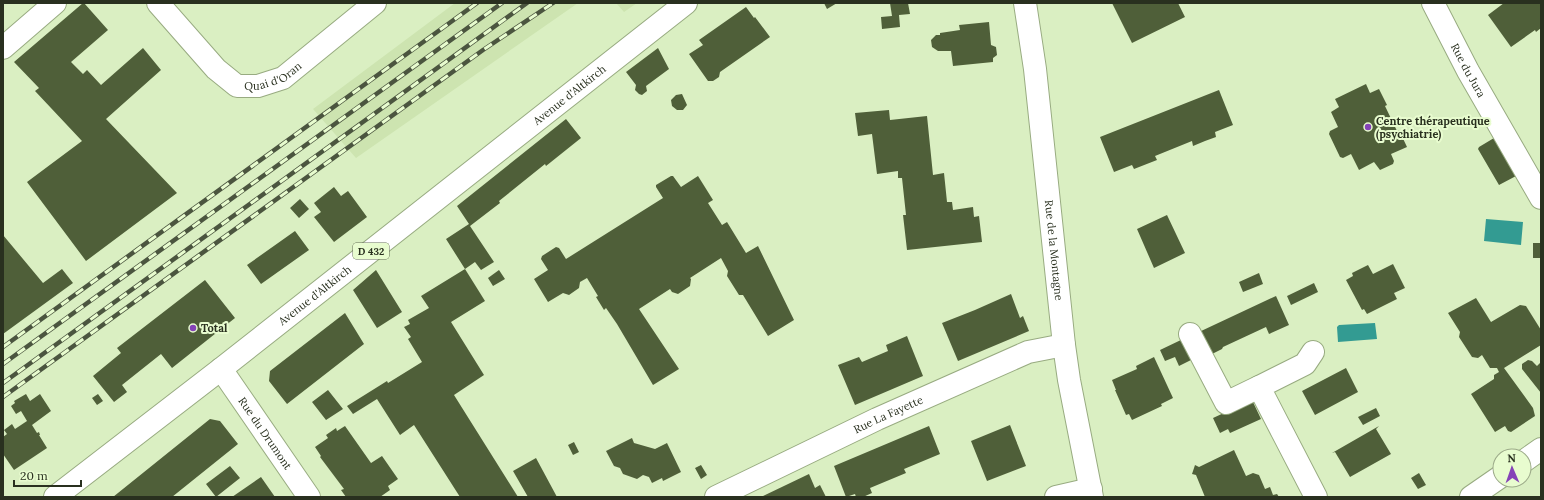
<svg xmlns="http://www.w3.org/2000/svg" width="1544" height="500" viewBox="0 0 1544 500" font-family="Lora,serif">
<style>
.built{fill:#cde4b0}
.water{fill:#339b92}
.building{fill:#4f5f39}
.lines{fill:none;stroke-linecap:round;stroke-linejoin:round}
.minor-casing{stroke:#98ab81;stroke-width:24}
.major-casing{stroke:#98ab81;stroke-width:24}
.minor{stroke:#fff;stroke-width:22}
.major{stroke:#fff;stroke-width:22}
.rail-casing{stroke:#4b553f;stroke-width:4.5}
.rail{stroke:#e8fccf;stroke-width:3;stroke-dasharray:9;stroke-linecap:butt}
.poi-dot{fill:#8543b7;stroke:#e8fccf;stroke-width:1.5}
.labels{text-anchor:middle;stroke-width:4;stroke-linejoin:round;paint-order:stroke}
.shield{fill:#e8fccf;stroke:#626d54;stroke-width:1}
.shield-label{font-size:10px;font-weight:bold;fill:#29301f}
.street-label{font-size:11px;fill:#29301f;stroke:#e8fccf}
.poi-label{font-size:11px;font-weight:bold;fill:#29301f;stroke:#e8fccf;text-anchor:start}
</style>
<rect width="100%" height="100%" fill="#daefc2"/>
<!-- built -->
<path class="built" d="M455,3H578L356,158L313,109Z
M616,3H637L624,12Z"/>
<!-- water -->
<path class="water" d="M1486,219L1523,222L1521,245L1484,241Z
M1375,323L1377,339L1338,342L1337,327L1339,325Z"/>
<!-- building -->
<path class="building" d="M83,3H84L108,30L71,62L83,74L87,70L101,85L143,48L161,70L106,119L177,193L86,261L27,182L82,141L35,91L39,88L14,62Z
M824,3H837L827,9Z
M890,3H908L910,14L899,15L900,27L882,29L881,17L892,16Z
M1112,3H1178L1185,17L1132,43Z
M1504,3H1541V28L1536,32L1535,30L1511,47L1488,15Z
M746,7L754,18L755,17L770,37L720,72L719,77L713,81H708L689,54L703,45L699,40Z
M989,22L991,45L996,47L997,55L993,58V62L953,66L951,51H938L932,47L931,40L936,35H940V33L960,30L959,25Z
M658,48L669,69L646,86L647,91L642,95L639,94L635,90L636,85L626,72Z
M1366,84L1370,93L1379,89L1387,105L1385,106L1397,131L1399,130L1407,147L1391,154L1394,161L1393,164L1380,170L1374,162L1359,170L1351,154L1343,158L1340,157L1329,134L1330,131L1338,127L1331,112L1339,107L1335,99Z
M1219,90L1233,125L1215,132L1216,137L1205,141L1193,146L1192,141L1155,156L1157,160L1134,169L1132,165L1114,172L1100,137Z
M682,94L687,105L683,110H677L672,106L671,100L676,95Z
M889,110L890,120L927,116L933,175L944,173L947,202H952L953,210L973,207L974,217L979,216L982,242L907,250L903,215H906L902,178H898V171L877,174L872,134L858,136L855,113Z
M566,119L581,138L546,166L545,164L499,201L500,203L470,226L494,262L481,270L475,262L465,269L485,301L451,322L484,375L454,395L518,497H501L500,496L498,497H460L414,425L400,435L377,399L353,414L347,406L387,381L388,383L422,362L408,339L411,337L404,327L410,324L408,320L429,308L421,296L465,269L446,239L469,224L457,206Z
M1494,138L1516,176L1499,185L1478,149L1479,147Z
M671,176H673L681,187L698,176L713,200L708,203L722,225L727,222L746,253L758,246L794,320L768,336L743,295H739L727,276L728,271L721,258L690,278L691,279L690,286L678,294L672,292L670,289L639,309L679,369L653,385L617,324L606,308L604,310L596,297L598,296L587,278L580,282L579,288L569,295L563,293L548,302L534,279L548,270L541,259L542,256L556,247L559,248L566,259L663,198L656,187V185Z
M334,187L341,196L348,191L367,217L334,242L314,217L321,212L314,203Z
M300,199L309,209L299,218L290,208Z
M1167,215L1185,253L1154,268L1137,229Z
M295,231L309,250L261,284L247,265Z
M3,235L43,283L62,269L73,283L3,334Z
M1533,243H1541V258H1533Z
M1393,264L1405,288L1394,293L1397,299L1367,314L1364,309L1362,310L1346,280L1353,276L1352,273L1368,265L1373,274Z
M376,270L402,312L377,328L353,290Z
M499,270L505,279L493,286L488,278Z
M1259,273L1263,284L1243,292L1239,282Z
M205,280L235,318L172,368L161,354L122,385L127,392L114,402L93,376L121,353L117,348Z
M1314,283L1318,292L1291,305L1287,296Z
M1011,294L1020,318L1023,316L1029,331L958,361L942,323L975,310Z
M1276,296L1289,325L1269,334L1266,327L1223,347L1222,349L1212,354L1199,332Z
M1476,298L1491,322L1520,305L1526,306L1541,330V345L1504,368L1533,408L1535,416L1511,432L1508,431L1505,426L1495,432L1471,394L1494,379V375L1499,372L1497,368H1490L1482,355L1478,358L1472,357L1459,337L1460,332L1448,313Z
M345,313L364,344L287,404L269,381L270,371Z
M907,336L923,376L855,405L838,365L859,357L862,362L888,351L886,345Z
M1183,339L1193,359L1179,366L1175,357L1165,361L1160,350Z
M1154,357L1173,398L1161,404L1162,406L1132,420L1129,414L1126,415L1115,390H1116L1112,380L1137,369L1136,366Z
M1528,360L1532,361L1537,366L1541,362V393L1522,369V364Z
M1346,368L1358,392L1315,415L1302,391Z
M328,390L343,409L326,420L312,402Z
M26,394L30,401L40,394L51,411L32,425L37,433L39,432L40,435H39L47,448L14,470L3,454V437L7,434L4,430L12,424L15,429L27,421L21,411L16,414L11,406L15,403L14,401Z
M98,394L103,401L97,405L92,398Z
M1252,400L1261,419L1230,433L1228,429L1220,433L1213,418Z
M1376,408L1380,416L1363,425L1358,417Z
M210,419L220,421L238,444L172,497H113Z
M1010,425L1026,466L987,481L971,441Z
M345,426L371,463L382,456L398,479L388,486L390,490L380,497H346L341,490L344,489L320,457L321,456L315,447L328,438L326,435L336,428L337,431Z
M929,426L940,454L904,469L906,473L870,488L872,493L863,497H856L855,494L846,497L834,466Z
M1379,426L1376,429L1391,454L1350,477L1335,452L1332,453Z
M632,438L634,443L655,449L667,443L681,472L663,481L662,478L652,483L649,477L643,475L637,479L623,474L620,468L614,466L606,451Z
M574,442L579,452L573,455L568,445Z
M1234,450L1246,476L1253,473L1259,475L1265,489L1270,487L1273,495L1277,494L1279,497H1205L1196,475L1192,474L1195,465L1199,467Z
M536,458L557,497H528L513,471Z
M701,465L707,475L701,479L695,468Z
M230,466L240,478L216,497L206,484Z
M1419,473L1426,485L1418,489L1411,478Z
M809,474L815,488L820,485L826,497H761Z
M261,477L275,497H232Z"/>
<g class="lines">
<!-- minor casing -->
<g class="minor-casing">
<g id="minor">
<path id="s1" d="M158,3L216,69L237,86H258L283,78L375,3"/>
<path id="s2" d="M1433,3L1468,71L1541,198"/>
<path d="M3,48L55,3"/>
<path d="M1190,334L1226,403L1259,387"/>
<path d="M1313,352L1305,364L1259,387L1316,497"/>
<path id="s3" d="M221,369L309,497"/>
<path d="M1524,461L1541,449"/>
<path id="s4" d="M716,497L877,419L1028,352L1064,345"/>
<path d="M1056,497L1091,489"/>
<path d="M1471,497L1500,477"/>
</g>
</g>
<!-- major casing -->
<g class="major-casing">
<g id="major">
<path id="s5" d="M1025,3L1035,69L1064,345L1069,380L1092,497"/>
<path id="s6" d="M55,497L221,369L686,3"/>
</g>
</g>
<!-- minor -->
<use href="#minor" class="minor"/>
<!-- major -->
<use href="#major" class="major"/>
<!-- rail casing -->
<g class="rail-casing">
<path id="rail" d="M3,347L477,3
M3,364L502,3
M3,383L527,3
M3,397L483,50L553,3"/>
</g>
<!-- rail -->
<use href="#rail" class="rail"/>
</g>
<!-- markers -->
<g class="poi-dot">
<circle cx="1368" cy="127" r="4"/>
<circle cx="193" cy="328" r="4"/>
</g>
<g class="labels">
<!-- shield labels -->
<rect class="shield" x="353" y="243" width="36" height="16" rx="3"/>
<g class="shield-label">
<text x="371" y="255">D 432</text>
</g>
<!-- street labels -->
<g class="street-label">
<text dy="4" stroke="none"><textPath href="#s2" startOffset="76">Rue du Jura</textPath></text>
<text dy="4" stroke="none"><textPath href="#s1" startOffset="153">Quai d'Oran</textPath></text>
<text dy="4" stroke="none"><textPath href="#s6" startOffset="653">Avenue d'Altkirch</textPath></text>
<text dy="4" stroke="none"><textPath href="#s5" startOffset="249">Rue de la Montagne</textPath></text>
<text dy="4" stroke="none"><textPath href="#s6" startOffset="329">Avenue d'Altkirch</textPath></text>
<text dy="4" stroke="none"><textPath href="#s4" startOffset="191">Rue La Fayette</textPath></text>
<text dy="4" stroke="none"><textPath href="#s3" startOffset="78">Rue du Drumont</textPath></text>
</g>
<!-- poi labels -->
<g class="poi-label">
<text x="1376" y="125">Centre thérapeutique<tspan x="1376" dy="13">(psychiatrie)</tspan></text>
<text x="201" y="332">Total</text>
</g>
</g>
<!-- border -->
<rect width="1544" height="500" fill="none" stroke="#29301f" stroke-width="8"/>
<!-- north arrow -->
<g transform="translate(1512 468) rotate(358)"><circle r="19" fill="#e8fccf" stroke="#9caa89"/>
<path d="M0-3L7 15L0 10L-7 15Z" fill="#8543b7"/>
<text y="-6" font-size="11" font-weight="bold" text-anchor="middle" fill="#29301f">N</text>
</g>
<!-- scale -->
<path d="M14 480v6h67v-6" fill="none" stroke="#29301f" stroke-width="2"/>
<text x="20" y="480" font-size="12" fill="#29301f" stroke="#e8fccf" stroke-width="3" paint-order="stroke">20 m</text>
</svg>
